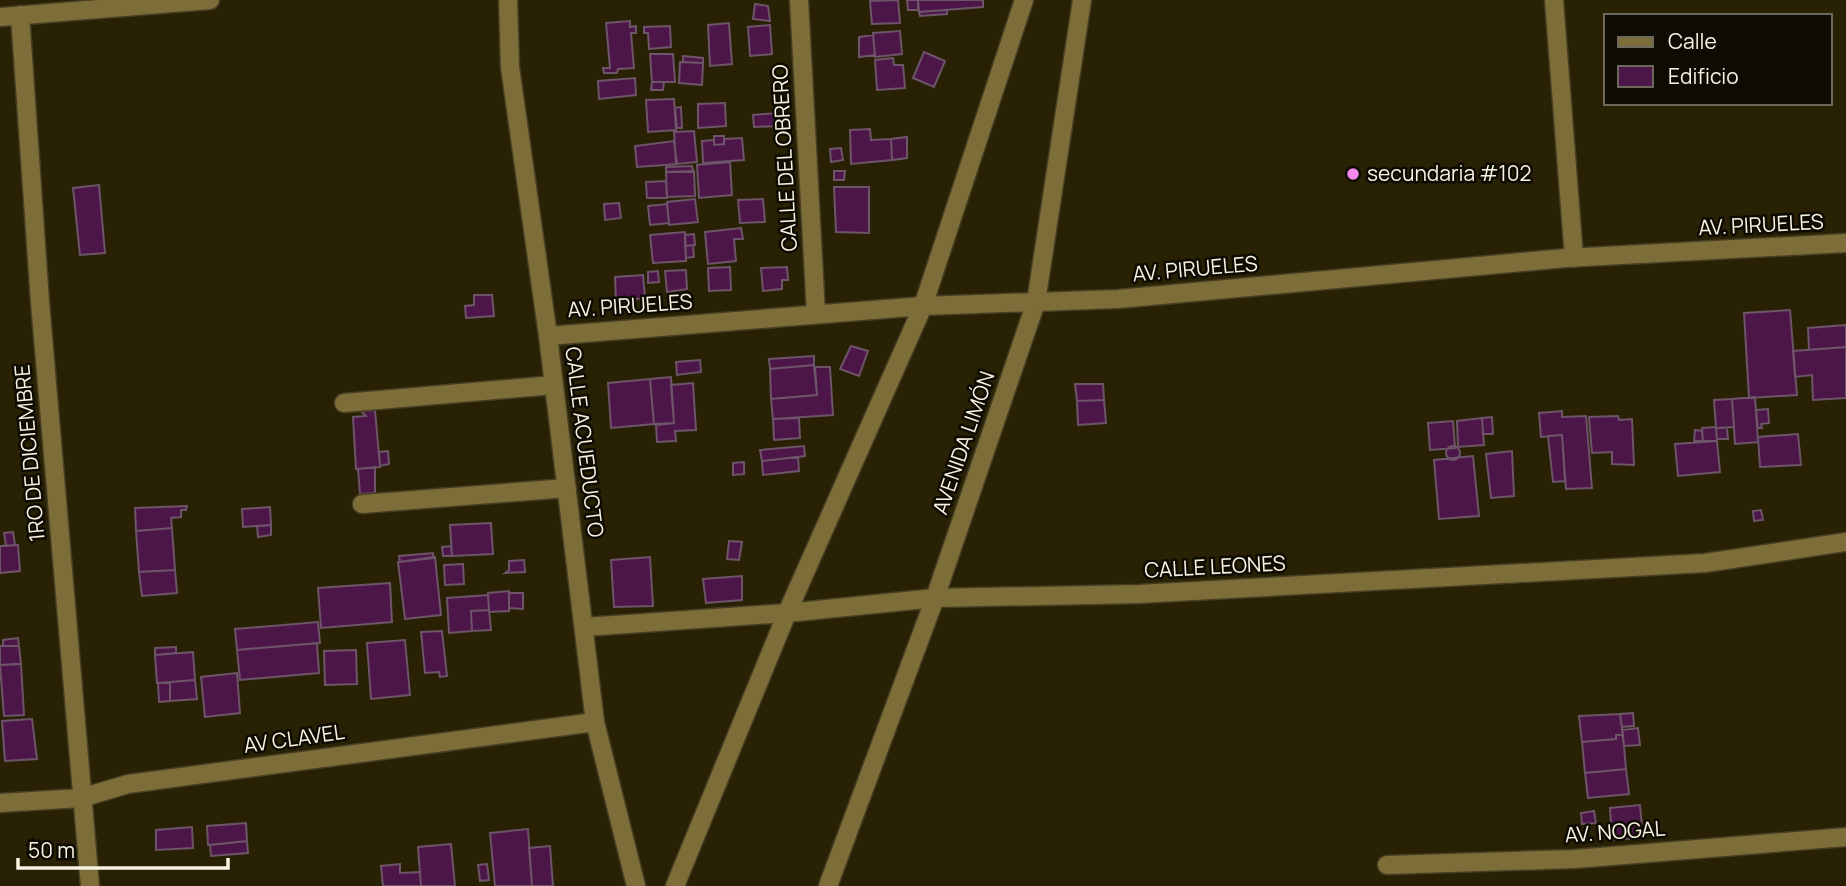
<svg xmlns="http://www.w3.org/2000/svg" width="1846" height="886" viewBox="0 0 1846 886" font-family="Manrope,sans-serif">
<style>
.building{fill:#4d1649;stroke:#6d5469;stroke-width:2}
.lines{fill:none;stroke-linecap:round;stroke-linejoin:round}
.minor-casing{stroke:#463e23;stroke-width:21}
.minor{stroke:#7d6d38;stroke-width:18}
.poi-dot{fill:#f788eb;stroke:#0e0b02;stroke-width:2.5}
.labels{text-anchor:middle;stroke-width:5;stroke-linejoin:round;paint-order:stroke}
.street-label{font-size:21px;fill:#f8f3e2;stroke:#0e0b02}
.poi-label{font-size:21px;fill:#f8f3e2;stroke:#0e0b02;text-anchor:start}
</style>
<rect width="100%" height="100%" fill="#292104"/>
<!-- building -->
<path class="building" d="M898,0L900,23L872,24L870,1Z
M907,0H918V10H908Z
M918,0H983V7L919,12Z
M755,4L768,6L770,21L753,19Z
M947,10V14L920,16L919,12Z
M630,21V27L636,26V33H631L634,68L618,69L617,73H604L603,68H610L606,23Z
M729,23L732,64L710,66L708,25Z
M770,25L772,54L750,56L748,27Z
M670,26L671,47L649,49L648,33H644V27Z
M900,31L902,54L875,57L873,33Z
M873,35L875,55L859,57V37Z
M924,52L945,61L934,87L913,78Z
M650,54H673L675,82H652Z
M683,56L703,58V63L683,62Z
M893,58L894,65H903L905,88L877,90L875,60Z
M680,62L703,63L702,85L679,83Z
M635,78L636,95L599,99L598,81Z
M652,82H664L663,90H651Z
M674,99L676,130L648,132L646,100Z
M725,103L726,126L698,128V104Z
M681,107L682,128H677L675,108Z
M777,113L779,126L754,127L753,115Z
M870,129L871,140L891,139L892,160L851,164L850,130Z
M694,131L697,162L676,164L674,132Z
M714,136H724V144L714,145Z
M907,137V158L892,160L891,139Z
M742,138L744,160L703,163L702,141L714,140V145L724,144V139Z
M674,141L677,164L637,167L635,146Z
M841,148L843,160L831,162L830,149Z
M730,162L732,195L699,198L697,165Z
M692,166L693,172H666V167Z
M694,171L695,196L667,197L666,172Z
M834,171H845L844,180H834Z
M666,181L667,198H647L646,182Z
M99,185L105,253L80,255L73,188Z
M834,187H869V233L836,232Z
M695,199L698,222L669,225L667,202Z
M763,199L765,222L740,223L738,200Z
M619,203L621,218L605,220L604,204Z
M667,204L669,223L650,225L648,206Z
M741,228L743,239H734L736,261L708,264L705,232Z
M685,232L686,261L653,263L650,235Z
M694,234L695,245L685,246V235Z
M693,245L694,257L686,258L685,246Z
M730,267L731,290L709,291L708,268Z
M787,267L788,280H782V289L763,291L761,268Z
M686,270L687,289L667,292L665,271Z
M658,271L659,282L648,283V272Z
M643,275L645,298L616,301L615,277Z
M474,295H492L494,316L466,318L465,306L474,305Z
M1790,310L1797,395L1749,398L1744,313Z
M1846,325V347L1809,350L1808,328Z
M851,346L868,351L859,376L840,369Z
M1846,347V398L1813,400L1812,375L1795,377L1793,351Z
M814,356V365L770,369L769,359Z
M700,360L701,372L677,375L676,362Z
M814,365L817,395L771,399L770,369Z
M815,367H830L833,415L773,419L771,399L817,395Z
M671,377L674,423L654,424L650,379Z
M650,379L654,424L611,428L608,383Z
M693,383L696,430L675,431L676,441L657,442L656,425L674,423L671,385Z
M1075,384H1103L1104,400L1077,401Z
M1755,397L1758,442L1735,444L1732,399Z
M1732,399L1734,427L1716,428L1714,400Z
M1104,400L1106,423L1078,425L1077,401Z
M1768,409L1769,423L1761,424L1762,428H1758L1756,410Z
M375,410L380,467L356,469L353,417L366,416L361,411Z
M1562,411V417L1586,416L1592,488L1566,489L1562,435L1541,437L1539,413Z
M1618,416L1619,420L1632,419L1634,465L1612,464V452L1592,453L1589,417Z
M1492,417L1493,434H1483L1482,418Z
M799,418L800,438L774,440L773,419Z
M1482,418L1484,445L1458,447L1457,421Z
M1453,421L1455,448L1430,450L1428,423Z
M1716,427L1717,441H1703L1702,428Z
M1716,428H1727L1728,439H1717Z
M1695,430L1702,431L1703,441H1694Z
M1798,434L1801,465L1760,467L1758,437Z
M1562,435L1565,481L1553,482L1548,436Z
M1717,441L1720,472L1678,476L1675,444Z
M804,446L805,456L762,461L760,450Z
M1446 453a7 7 0 1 1 14 0a7 7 0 1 1-14 0Z
M388,451L389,464L380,466L379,452Z
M1512,451L1514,496L1491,498L1486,454Z
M1473,456L1479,516L1439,519L1434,460Z
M798,457L799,471L763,475L762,461Z
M744,462V474L733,475V463Z
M375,467V493L360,494L358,469Z
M187,506L186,510H181V517L171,518L172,528L136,531L135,508Z
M270,507L271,525L243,527L242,509Z
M1761,510L1763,520L1754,521L1753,511Z
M491,523L493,554L452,556L450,525Z
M271,525V535L258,537L257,526Z
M172,528L175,570L139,572L136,531Z
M13,532L15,545L6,546L4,533Z
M729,541L742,542L739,560L727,559Z
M18,545L20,571L0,573V546Z
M451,546L452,556H443L442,547Z
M433,553V558L400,562L399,556Z
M435,557L441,615L405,619L398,562Z
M650,557L653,606L614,607L611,560Z
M524,560L525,572L505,573L509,570V561Z
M463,564L464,584L445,585L444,565Z
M175,570L177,593L142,596L139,572Z
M742,576V600L706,603L703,579Z
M390,583L392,622L321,628L318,588Z
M509,591V611L489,612L488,593Z
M509,593H523V609L509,608Z
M488,595L489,610L471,611L472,631L449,633L447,598Z
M489,610L491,630L472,631L471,611Z
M318,622L320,643L237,650L235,629Z
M442,631L447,676L440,677L439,672L425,673L421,632Z
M18,638L19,646H3V640Z
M405,640L410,695L371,699L367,643Z
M317,643L319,673L240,680L237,650Z
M0,646H19L21,664L0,665Z
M176,647V653L155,655V648Z
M356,650L357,684L325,685L324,651Z
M193,652L195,680L157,683L155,655Z
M16,664H21L24,715L4,716L0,665Z
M237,673L240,713L205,717L201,677Z
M195,680L197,699L170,701V682Z
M170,682V701L159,702L158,683Z
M1633,713L1634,726L1622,727L1620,714Z
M1620,714L1623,735H1616V739L1582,742L1579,716Z
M32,719L37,759L5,761L2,721Z
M1638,728L1640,745L1624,746L1622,730Z
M1616,735H1623L1626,769L1585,773L1582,742L1616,739Z
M1626,769L1629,794L1588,798L1585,773Z
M1640,805L1643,838L1612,840L1610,808Z
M1594,811L1596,823L1582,824L1581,813Z
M246,823L247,841L208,845L207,826Z
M192,827L193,848L156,850V830Z
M528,829L532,886H495L490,833Z
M247,841L248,853L211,856L210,845Z
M451,844L455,886H421L418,847Z
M550,846L553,886H532L529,848Z
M400,864V873L420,872L421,886H383L381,866Z
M487,864L489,880L480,881L478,865Z"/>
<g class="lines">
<!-- minor casing -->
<g class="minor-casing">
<path id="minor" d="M508,0L510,67L548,336L595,722L636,886
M799,0L816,314
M1554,0L1574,258
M20,15L40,302L90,886
M0,17L210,0
M548,336L923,306L1118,299L1566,258L1846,243
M344,403L554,385
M362,504L567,488
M585,627L787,613L935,598L1139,594L1705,563L1846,542
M0,803L81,798L128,784L595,722
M1387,865L1575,859L1846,837
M675,886L787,613L923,306L1024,0
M828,886L935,598L1036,302L1082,0"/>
</g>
<!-- minor -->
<use href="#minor" class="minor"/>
</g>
<!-- markers -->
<circle class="poi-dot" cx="1353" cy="174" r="7"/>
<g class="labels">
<!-- street labels -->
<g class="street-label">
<text transform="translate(785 158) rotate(-93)" y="7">CALLE DEL OBRERO</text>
<text transform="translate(1761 225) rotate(-3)" y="7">AV. PIRUELES</text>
<text transform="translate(1195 269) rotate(-5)" y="7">AV. PIRUELES</text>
<text transform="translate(630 306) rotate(-4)" y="7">AV. PIRUELES</text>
<text transform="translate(584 442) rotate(83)" y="7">CALLE ACUEDUCTO</text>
<text transform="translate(964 443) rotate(-71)" y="7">AVENIDA LIMÓN</text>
<text transform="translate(30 453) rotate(-95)" y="7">1RO DE DICIEMBRE</text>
<text transform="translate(1215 567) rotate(-3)" y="7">CALLE LEONES</text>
<text transform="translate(294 739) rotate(-8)" y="7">AV CLAVEL</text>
<text transform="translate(1615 832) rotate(-4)" y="7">AV. NOGAL</text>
</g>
<!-- poi labels -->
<g class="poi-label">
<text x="1367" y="181">secundaria #102</text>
</g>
</g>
<!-- legend -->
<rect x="1604" y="14" width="228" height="91" fill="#0e0b02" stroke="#6c685c" stroke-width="2"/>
<rect x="1618" y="37" width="35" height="10" fill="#7d6d38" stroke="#6c685c" stroke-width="2"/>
<text x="1668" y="49" font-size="21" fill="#f8f3e2">Calle</text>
<rect x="1618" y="66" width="35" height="21" fill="#4d1649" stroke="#6c685c" stroke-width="2"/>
<text x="1668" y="84" font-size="21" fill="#f8f3e2">Edificio</text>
<!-- scale -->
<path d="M18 858v10h210v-10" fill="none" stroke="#f8f3e2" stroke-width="3.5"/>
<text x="28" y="858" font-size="21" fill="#f8f3e2" stroke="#0e0b02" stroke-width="5" paint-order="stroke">50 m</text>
</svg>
